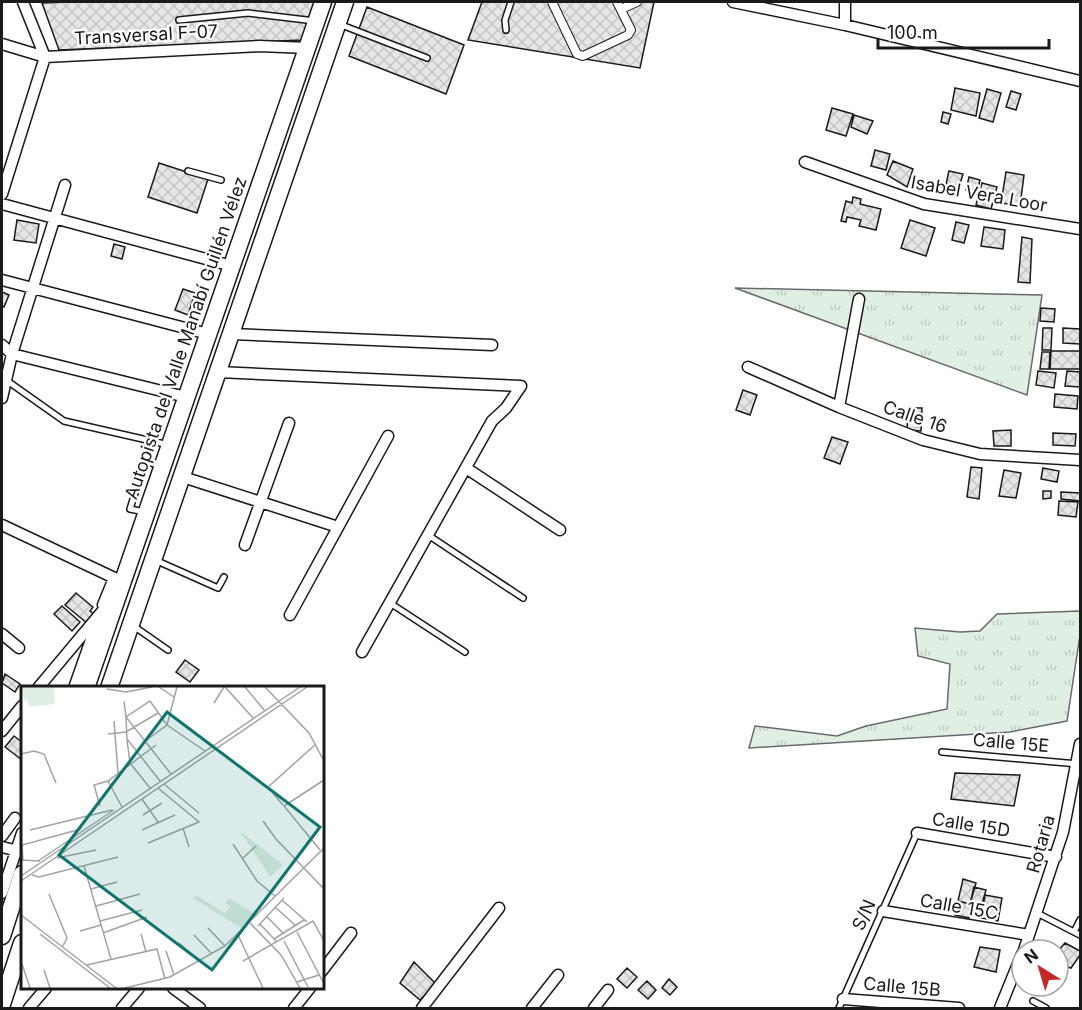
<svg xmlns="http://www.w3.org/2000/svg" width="1082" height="1010" viewBox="0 0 1082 1010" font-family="Inter,sans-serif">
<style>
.grass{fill:url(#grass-tufts);stroke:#6a6a6a;stroke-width:1.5}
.building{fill:url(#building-cross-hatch);stroke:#1a1a1a;stroke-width:1.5}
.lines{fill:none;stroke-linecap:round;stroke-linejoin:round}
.service-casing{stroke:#1a1a1a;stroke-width:8}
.pedestrian-casing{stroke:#1a1a1a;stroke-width:10}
.minor-casing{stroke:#1a1a1a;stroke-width:13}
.primary-casing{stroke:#1a1a1a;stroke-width:19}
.service{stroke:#fff;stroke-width:5}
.pedestrian{stroke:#fff;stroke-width:8}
.minor{stroke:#fff;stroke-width:10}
.primary{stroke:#fff;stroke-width:16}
.labels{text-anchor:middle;stroke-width:4.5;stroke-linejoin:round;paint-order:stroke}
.street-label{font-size:18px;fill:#1a1a1a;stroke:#fff}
.inset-road{fill:none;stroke:#a3a3a3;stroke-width:1.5}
.view{fill:#0f766e;fill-opacity:0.15;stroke:#0f766e;stroke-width:3}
.inset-edge{fill:none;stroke:#1a1a1a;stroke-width:3}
</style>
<defs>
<pattern id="grass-tufts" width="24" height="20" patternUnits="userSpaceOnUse" patternTransform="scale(1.5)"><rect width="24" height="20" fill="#e0efe3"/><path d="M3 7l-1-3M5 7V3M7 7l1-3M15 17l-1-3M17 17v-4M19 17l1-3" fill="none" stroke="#c0ccc2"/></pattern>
<pattern id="building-cross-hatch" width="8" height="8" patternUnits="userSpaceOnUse" patternTransform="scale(1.5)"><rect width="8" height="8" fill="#e6e6e6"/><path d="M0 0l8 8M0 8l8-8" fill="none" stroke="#c5c5c5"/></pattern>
</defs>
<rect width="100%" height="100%" fill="#fff"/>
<!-- grass -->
<path class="grass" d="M735,288L1042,295L1027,395Z
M1080,611V635L1067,721L1010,732L749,748L755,726L837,736L866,726L947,709L950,664L918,656L915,628L960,632L980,631L997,614Z"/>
<!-- building -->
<path class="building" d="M68,2H315L302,40L59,50L42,3Z
M482,2H654L640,68L468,40Z
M367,7L464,45L446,94L349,56Z
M955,88L980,93L976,116L951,110Z
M987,89L1001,93L993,122L979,118Z
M1011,91L1021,94L1016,110L1006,107Z
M832,108L853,114L846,136L826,130Z
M943,112L951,114L948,124L941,122Z
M854,115L873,121L867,134L851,127Z
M875,150L890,154L886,170L871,166Z
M893,161L913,169L907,187L887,175Z
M159,163L208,179L197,213L148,197Z
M949,171L963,174L959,187L946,184Z
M1006,172L1024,175L1020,206L1001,203Z
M969,177L980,180L977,193L966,190Z
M982,183L997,187L991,209L976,205Z
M853,197L861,199L860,204L881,209L876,230L859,226L861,220L847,217L846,222L841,221L846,201L852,203Z
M17,220L39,224L36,243L14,240Z
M910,220L935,228L926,256L901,248Z
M956,222L969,225L964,243L952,240Z
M984,227L1005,230L1003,249L981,246Z
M1022,237L1032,239L1030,283L1018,282Z
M114,244L125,247L122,259L111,256Z
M183,289L195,293L188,315L175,310Z
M2,292L9,295L4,307L2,306Z
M1041,308L1055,309L1054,322L1040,321Z
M1043,328H1052L1051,350H1042Z
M1063,328L1080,329V344L1063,343Z
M1051,351H1080V369H1050Z
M1042,352H1050L1049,369H1040Z
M1038,371L1056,373L1054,388L1036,385Z
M1067,371L1080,372V387L1065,386Z
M743,390L757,395L750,415L736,410Z
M1055,394L1078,396L1077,409L1054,407Z
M908,408H922L921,431L907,430Z
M1011,430V446H994L993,431Z
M1053,433L1076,434L1075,446L1053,445Z
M832,437L848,442L840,464L824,458Z
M971,467L982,468L979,499L967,497Z
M1043,468L1059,471L1057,482L1041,479Z
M1004,470L1021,473L1016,498L999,496Z
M1043,491H1051V498L1043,499Z
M1061,492L1080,493V501L1061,499Z
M1059,501L1078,502L1076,517L1058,515Z
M76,593L93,607L90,611L94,614L87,623L65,605Z
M62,606L80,622L72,631L54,614Z
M185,660L199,670L190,682L176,672Z
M5,674L20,684L15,692L2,683Z
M14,736L22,742V760L5,747Z
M955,773L1020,775L1014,806L951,799Z
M963,879L976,883L970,904L958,901Z
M974,887L986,890L981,907L970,904Z
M985,895L1002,898L998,921L981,918Z
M958,901L970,904L969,918L955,915Z
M1065,943L1080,951V955L1071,968L1058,964V951Z
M980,947L1000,950L996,972L974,967Z
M414,962L436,984L420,1000L400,983Z
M627,968L637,977L627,988L617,979Z
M669,979L677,987L670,995L662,988Z
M647,981L656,990L648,999L638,990Z"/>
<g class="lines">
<!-- service casing -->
<g class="service-casing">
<path id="service" d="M179,20L248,13L315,21
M339,24L427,58
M506,30L505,20L511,2
M188,171L221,180
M6,380L64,421L169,445
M145,512L130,509L145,461L160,466
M428,535L523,598
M155,560L218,588L224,577
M390,603L465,652
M132,625L168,650
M942,752L1078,764
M1037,913L1080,935
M1074,932L1080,920
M1033,1001L1046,1008
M839,1008L917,833"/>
</g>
<!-- pedestrian casing -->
<g class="pedestrian-casing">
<path id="pedestrian" d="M552,2L577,54L583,56L628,35L631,30L617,2
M621,9L637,2"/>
</g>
<!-- minor casing -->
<g class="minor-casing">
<path id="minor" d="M23,2L45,57L259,46L308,48
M733,2L845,25
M845,2V25L1080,81
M2,44L45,57L2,194
M805,162L924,204L1080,229
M2,204L232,266
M2,280L208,334
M231,334L492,345
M2,345L12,354L186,397
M748,367L839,407L923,440L980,454L1080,460
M218,372L521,386L506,408L492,421L362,652
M2,398L12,354L65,185
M839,407L859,299
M466,468L560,530
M183,477L338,527
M2,525L123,582
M245,545L289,423
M103,605L114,578
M290,615L388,436
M2,634L19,648
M38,688L115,596
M74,688L98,620
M2,731L22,706
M917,833L1056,857
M2,836L15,818
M2,847L22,852
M2,893L22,833
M883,911L1029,935
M1024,950L1063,832L1080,744
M322,971L351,933
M173,988L200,1008
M843,999L959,1008
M29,1008L46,988
M122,1008L139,988
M294,1008L310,988
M422,1008L499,908
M532,1008L558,975
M594,1008L608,990
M1000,1008L1022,954"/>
</g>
<!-- primary casing -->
<g class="primary-casing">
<path id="primary" d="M86,688L323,2
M109,688L345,2
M2,936L22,874
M2,1004L22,943"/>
</g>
<!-- service -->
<use href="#service" class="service"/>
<!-- pedestrian -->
<use href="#pedestrian" class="pedestrian"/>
<!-- minor -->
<use href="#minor" class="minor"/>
<!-- primary -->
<use href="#primary" class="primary"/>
</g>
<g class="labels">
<!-- street labels -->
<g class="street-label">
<text transform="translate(146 35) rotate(-3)" y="6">Transversal F-07</text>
<text transform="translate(979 194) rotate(10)" y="6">Isabel Vera Loor</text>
<text transform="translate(186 338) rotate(-71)" y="6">Autopista del Valle Manabí Guillén Vélez</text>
<text transform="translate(915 417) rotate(19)" y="6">Calle 16</text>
<text transform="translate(1011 743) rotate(5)" y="6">Calle 15E</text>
<text transform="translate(971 825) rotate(9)" y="6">Calle 15D</text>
<text transform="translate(1041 844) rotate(-74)" y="6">Rotaria</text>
<text transform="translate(959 907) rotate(10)" y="6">Calle 15C</text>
<text transform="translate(864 915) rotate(-66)" y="6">S/N</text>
<text transform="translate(902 987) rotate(5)" y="6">Calle 15B</text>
</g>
</g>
<!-- overview -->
<g transform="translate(21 686)">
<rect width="303" height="303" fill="#fff"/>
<path d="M219,145L262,179L249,191ZM175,209L204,227L209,221L205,217L208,212L234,228L220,242L172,212Z" fill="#e0efe3"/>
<path d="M2,1H33L34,18L8,21L7,14L3,15Z" fill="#e0efe3"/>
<path class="inset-road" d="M138,1L153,11M156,1L146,39L184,65M204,1L233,33M224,1L244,25M244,1L288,47L303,75M86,3L105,6L131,1M103,15L105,31L150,88M193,17L203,1M93,35L97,87M87,48L105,46L137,27M106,54L109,77L129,102M124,55L146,39L129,15L105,31L106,53L139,95M0,68L13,65L23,68L35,97M87,95L101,121M143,98L178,127M121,113L137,136M262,119L247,101L295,58M79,120L73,99L87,95L135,59M122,129L141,117M242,135L255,153L303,203M162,142L168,161M9,144L91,124M121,144L154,129M127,157L178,136L137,102M212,158L236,195L254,210M299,164L263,120L303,94M36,172L75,164M221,173L235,160M0,174L19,175M2,174L1,159L60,143M17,175L93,124M63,180L90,273M11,189L18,191L97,171M0,190L279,1M0,195L286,1M70,203L96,196M28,208L46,252L42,260M261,214L286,236M75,220L119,208M254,221L274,239M0,229L95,302M246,231L262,247M79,235L121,224M229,237L260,269L279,302M239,238L255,255M237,240L263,212M187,242L204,260M59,245L80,239M276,246L302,296M82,247L126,231M19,248L89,302M120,248L125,266M173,249L191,268M217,249L242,302M253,253L283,234M263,255L287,301M158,257L179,276M145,265L153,289M222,275L292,235L303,255M1,278L9,302M66,279L136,263L144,293M23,284L29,302M276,296L298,289M104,302L149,291L204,260L303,162"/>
<path class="view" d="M146,26L299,141L191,284L38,169Z"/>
<rect width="303" height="303" class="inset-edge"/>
</g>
<!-- border -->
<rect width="1082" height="1010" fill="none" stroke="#1a1a1a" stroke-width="6"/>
<!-- north arrow -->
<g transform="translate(1040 968) rotate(323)"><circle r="28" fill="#ffffff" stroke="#a3a3a3" stroke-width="1.5"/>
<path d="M0-4.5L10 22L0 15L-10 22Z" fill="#c62828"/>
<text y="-9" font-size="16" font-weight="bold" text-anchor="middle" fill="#1a1a1a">N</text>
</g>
<!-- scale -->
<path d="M878 39v9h171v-9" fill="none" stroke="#1a1a1a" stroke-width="3"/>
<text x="887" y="39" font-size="18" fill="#1a1a1a" stroke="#ffffff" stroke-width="4.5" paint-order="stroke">100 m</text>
</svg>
